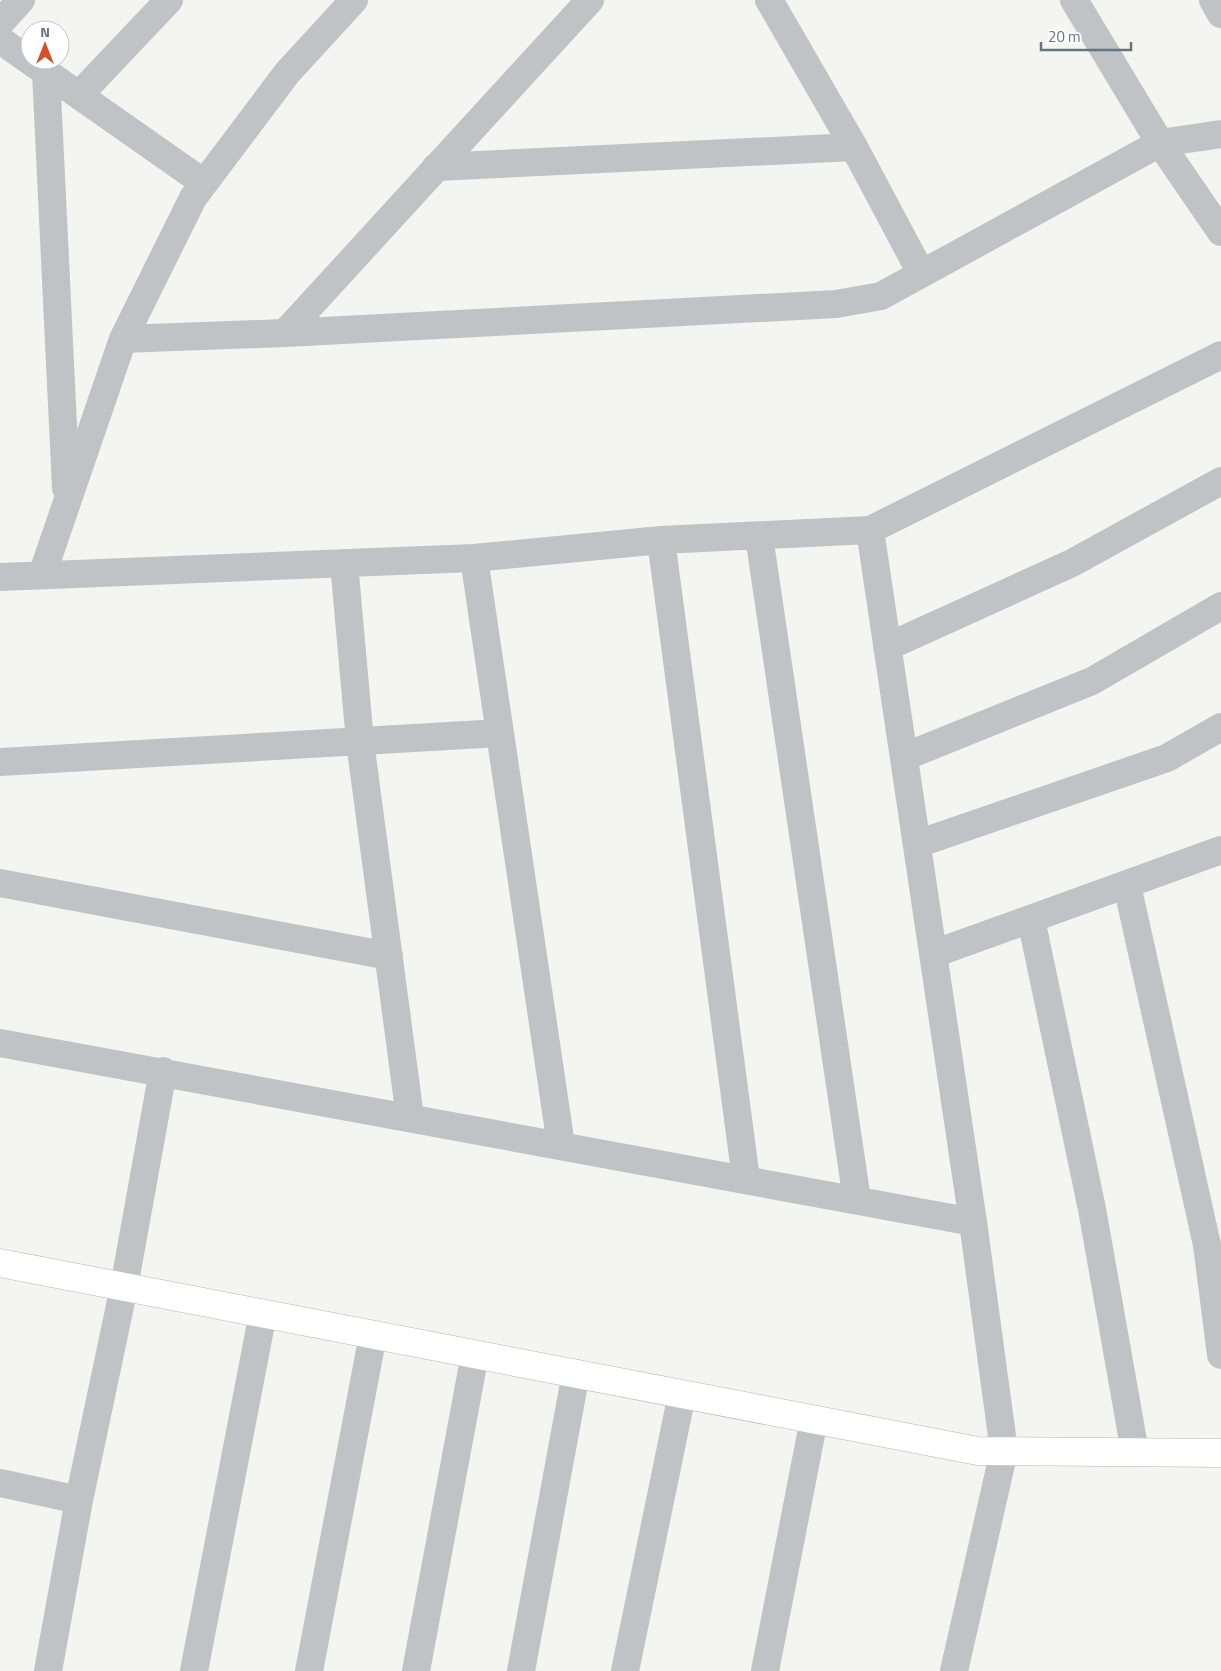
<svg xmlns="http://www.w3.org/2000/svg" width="1221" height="1671" viewBox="0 0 1221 1671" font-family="'Titillium Web',sans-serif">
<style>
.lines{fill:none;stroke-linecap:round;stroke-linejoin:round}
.secondary-casing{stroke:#b0b5b8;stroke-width:29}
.street{stroke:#bfc3c6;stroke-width:28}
.secondary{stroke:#fff;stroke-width:28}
</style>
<rect width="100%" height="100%" fill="#f4f4f0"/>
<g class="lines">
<!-- secondary casing -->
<g class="secondary-casing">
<path id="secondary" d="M0,1263L978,1451L1221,1453"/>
</g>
<!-- street -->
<path class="street" d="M769,0L854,147L921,273
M1074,0L1160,143L1221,232
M1213,0L1221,14
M0,23L21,0
M0,40L204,183
M46,72L66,488
M79,95L169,0
M436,167L854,147
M285,333L590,0
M123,339L285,333L836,304L881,296L1160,143L1221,134
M870,530L973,1222L1004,1451L954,1671
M759,536L857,1200
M661,540L746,1179
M474,558L561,1145
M344,563L360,742L410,1117
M42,575L123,339L193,198L287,73L354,0
M0,577L474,558L661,540L870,530L1221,355
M887,647L1072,563L1221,481
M904,757L1092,681L1221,606
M0,762L500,733
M917,844L1167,758L1221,727
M0,883L389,956
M1127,885L1207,1245L1221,1355
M1031,919L1092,1209L1135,1452
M933,954L1221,850
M0,1043L973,1222
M0,1483L79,1500
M48,1671L79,1500L124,1287L163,1071
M194,1671L263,1313
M309,1671L373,1335
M416,1671L475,1354
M521,1671L576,1373
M625,1671L682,1394
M765,1671L814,1419"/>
<!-- secondary -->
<use href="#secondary" class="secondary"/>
</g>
<!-- north arrow -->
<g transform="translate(45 45)"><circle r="24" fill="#ffffff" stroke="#c1c7cc"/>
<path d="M0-4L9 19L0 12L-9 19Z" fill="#d74e2c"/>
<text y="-8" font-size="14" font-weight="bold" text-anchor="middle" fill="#65747f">N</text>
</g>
<!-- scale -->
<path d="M1041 42v8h90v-8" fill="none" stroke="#65747f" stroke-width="2.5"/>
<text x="1048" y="42" font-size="15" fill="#65747f" stroke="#ffffff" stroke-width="4" paint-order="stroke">20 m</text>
</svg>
